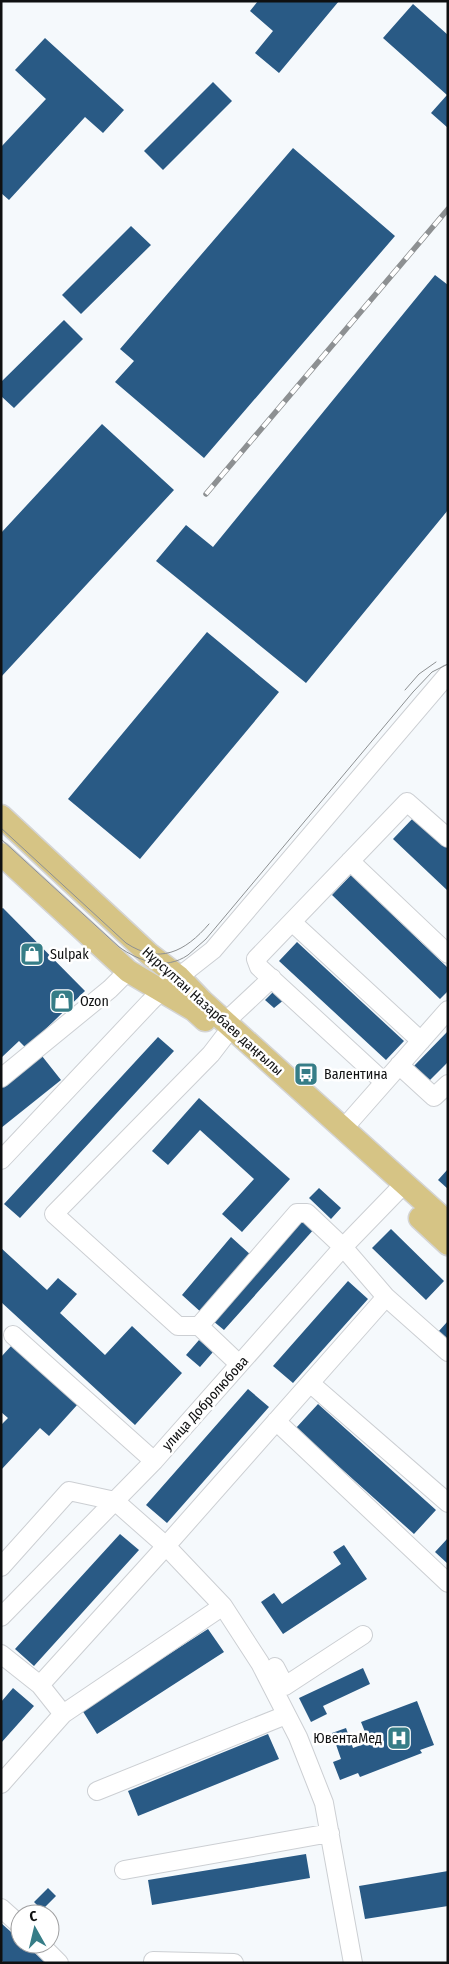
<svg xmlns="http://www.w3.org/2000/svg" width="449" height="1964" viewBox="0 0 449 1964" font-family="'Fira Sans Condensed',sans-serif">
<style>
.building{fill:#295a85}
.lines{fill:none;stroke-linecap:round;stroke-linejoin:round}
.minor-casing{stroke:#cccfd3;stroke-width:20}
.major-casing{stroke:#d4d4d4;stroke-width:25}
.minor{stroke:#fff;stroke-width:18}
.major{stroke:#d6c485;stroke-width:22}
.tram{stroke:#8d9092;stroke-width:1}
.rail-casing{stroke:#8d9092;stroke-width:5.5}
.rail{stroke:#fff;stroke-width:4;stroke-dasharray:11;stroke-linecap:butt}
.labels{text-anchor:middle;stroke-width:5;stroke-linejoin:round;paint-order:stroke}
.poi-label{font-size:14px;fill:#0f1011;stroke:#fff;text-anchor:start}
.street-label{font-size:14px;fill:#0f1011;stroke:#fff}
</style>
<rect width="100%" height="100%" fill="#f5f9fc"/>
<!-- building -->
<path class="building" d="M258,1H339L279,73L255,53L273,31L250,11Z
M413,4L448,35V128L431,113L447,95L383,38Z
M45,38L124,110L103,133L85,117L9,200L1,193V147L46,99L15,70Z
M213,82L232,101L163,170L144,151Z
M293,148L395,236L204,458L115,382L134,361L120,349Z
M131,226L151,245L81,314L62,295Z
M435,275L448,285V510L306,683L156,561L186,525L213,547Z
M64,320L83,339L14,408L1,396V382Z
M102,424L174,490L1,677V533Z
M207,632L279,692L140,859L68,799Z
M415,816L448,846V891L393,839Z
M351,875L448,968V991L440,999L332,895Z
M3,908L85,991L26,1048L19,1041L1,1058V909Z
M297,942L404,1041L386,1060L279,961Z
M275,990L285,999L274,1008L265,1000Z
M448,1031V1062L427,1083L412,1068Z
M158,1037L174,1051L20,1218L4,1204Z
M42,1056L61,1080L1,1128V1088Z
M199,1098L290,1179L242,1232L222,1214L254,1179L200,1130L168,1165L152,1151Z
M448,1169V1189L438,1180Z
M319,1188L341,1208L331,1219L309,1198Z
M304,1219L315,1228L224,1330L213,1321Z
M391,1229L444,1281L426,1300L372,1248Z
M231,1237L252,1256L203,1314L182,1295Z
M1,1248L47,1290L58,1278L77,1294L60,1313L105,1355L132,1326L182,1373L135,1425L1,1302Z
M348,1281L368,1299L293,1383L273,1366Z
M448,1321V1341L438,1332Z
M199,1340L213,1352L200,1367L186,1355Z
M12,1345L78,1404L49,1436L40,1428L1,1470V1425L8,1418L1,1412V1357Z
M248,1389L269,1407L167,1523L146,1505Z
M318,1404L436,1510L414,1534L296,1428Z
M120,1534L139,1550L34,1666L15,1649Z
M448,1538V1564L435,1552Z
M344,1545L367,1579L283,1634L261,1602L274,1593L282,1604L341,1564L333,1552Z
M208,1629L224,1652L97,1734L82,1710Z
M363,1668L370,1684L323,1706L327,1714L311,1722L299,1698Z
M13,1688L34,1706L1,1743V1702Z
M417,1701L434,1745L420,1750L422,1753L360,1777L358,1773L340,1780L333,1762L341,1759L332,1733L346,1728L353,1748L369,1742L361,1722Z
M268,1734L279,1759L138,1816L128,1791Z
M306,1854L310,1878L152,1905L148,1880Z
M448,1871V1906L365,1919L359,1886Z
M48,1888L56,1896L42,1910L34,1902Z
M1,1923L20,1940V1944H25L46,1963H4L1,1960Z"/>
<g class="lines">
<!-- minor casing -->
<g class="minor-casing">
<path id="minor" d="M350,861L448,954
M292,922L421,1041
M225,1022L272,978
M399,1065L434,1097L448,1084
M1,1078L110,989L128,971
M384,1082L259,967L256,959L407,802L448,838
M344,1128L448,1010
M1,1160L149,1003L162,990L213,950L448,674
M386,1297L448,1352
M199,1326L239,1364
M13,1335L154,1461
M310,1383L448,1503
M276,1421L448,1583
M1,1567L69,1491L115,1501L166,1546L223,1606L260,1663L298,1737L324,1803L353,1963
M1,1617L154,1461L343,1247L404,1184
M1,1654L40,1685L166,1546L386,1297L343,1247L307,1213H297L199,1326H178L54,1214L211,1054L224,1037
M275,1667L285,1686L363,1635
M63,1714L223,1606
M1,1784L63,1714L40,1685
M97,1791L286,1715
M124,1870L330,1833
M1,1908L20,1925
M40,1944L59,1963
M153,1961L234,1963"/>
</g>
<!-- major casing -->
<g class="major-casing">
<path id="major" d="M1,816L149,954L179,977L202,1001L448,1223
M1,854L128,971L194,1010L205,1020
M420,1218L448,1244"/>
</g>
<!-- minor -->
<use href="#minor" class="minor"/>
<!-- major -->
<use href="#major" class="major"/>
<!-- tram -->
<path class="tram" d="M405,690L419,674L436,662
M1,828L126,943C159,965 185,952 209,924
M1,839L119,947C139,961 165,971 188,955C194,950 200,944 206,939L413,692L432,672L448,664"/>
<!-- rail casing -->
<g class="rail-casing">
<path id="rail" d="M206,494L448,209"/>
</g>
<!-- rail -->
<use href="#rail" class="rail"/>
</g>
<!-- icons -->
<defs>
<g id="shop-square" transform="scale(1.25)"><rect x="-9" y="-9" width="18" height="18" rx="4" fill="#367d87" stroke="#fff"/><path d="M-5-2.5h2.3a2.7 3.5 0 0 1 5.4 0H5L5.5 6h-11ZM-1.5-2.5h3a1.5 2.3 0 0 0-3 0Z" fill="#fff"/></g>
<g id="bus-square" transform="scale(1.25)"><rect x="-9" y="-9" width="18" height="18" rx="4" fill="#367d87" stroke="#fff"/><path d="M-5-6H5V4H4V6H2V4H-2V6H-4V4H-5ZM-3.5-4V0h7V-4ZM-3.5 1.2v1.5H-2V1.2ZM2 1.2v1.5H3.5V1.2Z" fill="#fff"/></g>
<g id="hospital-square" transform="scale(1.25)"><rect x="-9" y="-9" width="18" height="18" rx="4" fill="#367d87" stroke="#fff"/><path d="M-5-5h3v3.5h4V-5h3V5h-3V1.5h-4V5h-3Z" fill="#fff"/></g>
</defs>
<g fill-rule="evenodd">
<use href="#shop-square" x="32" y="954"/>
<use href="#shop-square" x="62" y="1001"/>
<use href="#bus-square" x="306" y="1074"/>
<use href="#hospital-square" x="399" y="1738"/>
</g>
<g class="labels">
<!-- poi labels -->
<g class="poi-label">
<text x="50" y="959">Sulpak</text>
<text x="80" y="1006">Ozon</text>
<text x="324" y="1079">Валентина</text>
<text x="382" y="1743" text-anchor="end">ЮвентаМед</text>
</g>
<!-- street labels -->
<g class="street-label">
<text transform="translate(213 1011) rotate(42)" y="5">Нұрсұлтан Назарбаев даңғылы</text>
<text transform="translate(205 1403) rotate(-48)" y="5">улица Добролюбова</text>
</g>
</g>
<!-- border -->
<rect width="449" height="1964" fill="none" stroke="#0f1011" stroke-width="5"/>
<!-- north arrow -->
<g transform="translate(35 1929) rotate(352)"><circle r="24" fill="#ffffff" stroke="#9f9fa0"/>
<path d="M0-4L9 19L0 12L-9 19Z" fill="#367d87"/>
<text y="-8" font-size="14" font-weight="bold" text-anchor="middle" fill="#0f1011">С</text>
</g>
</svg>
